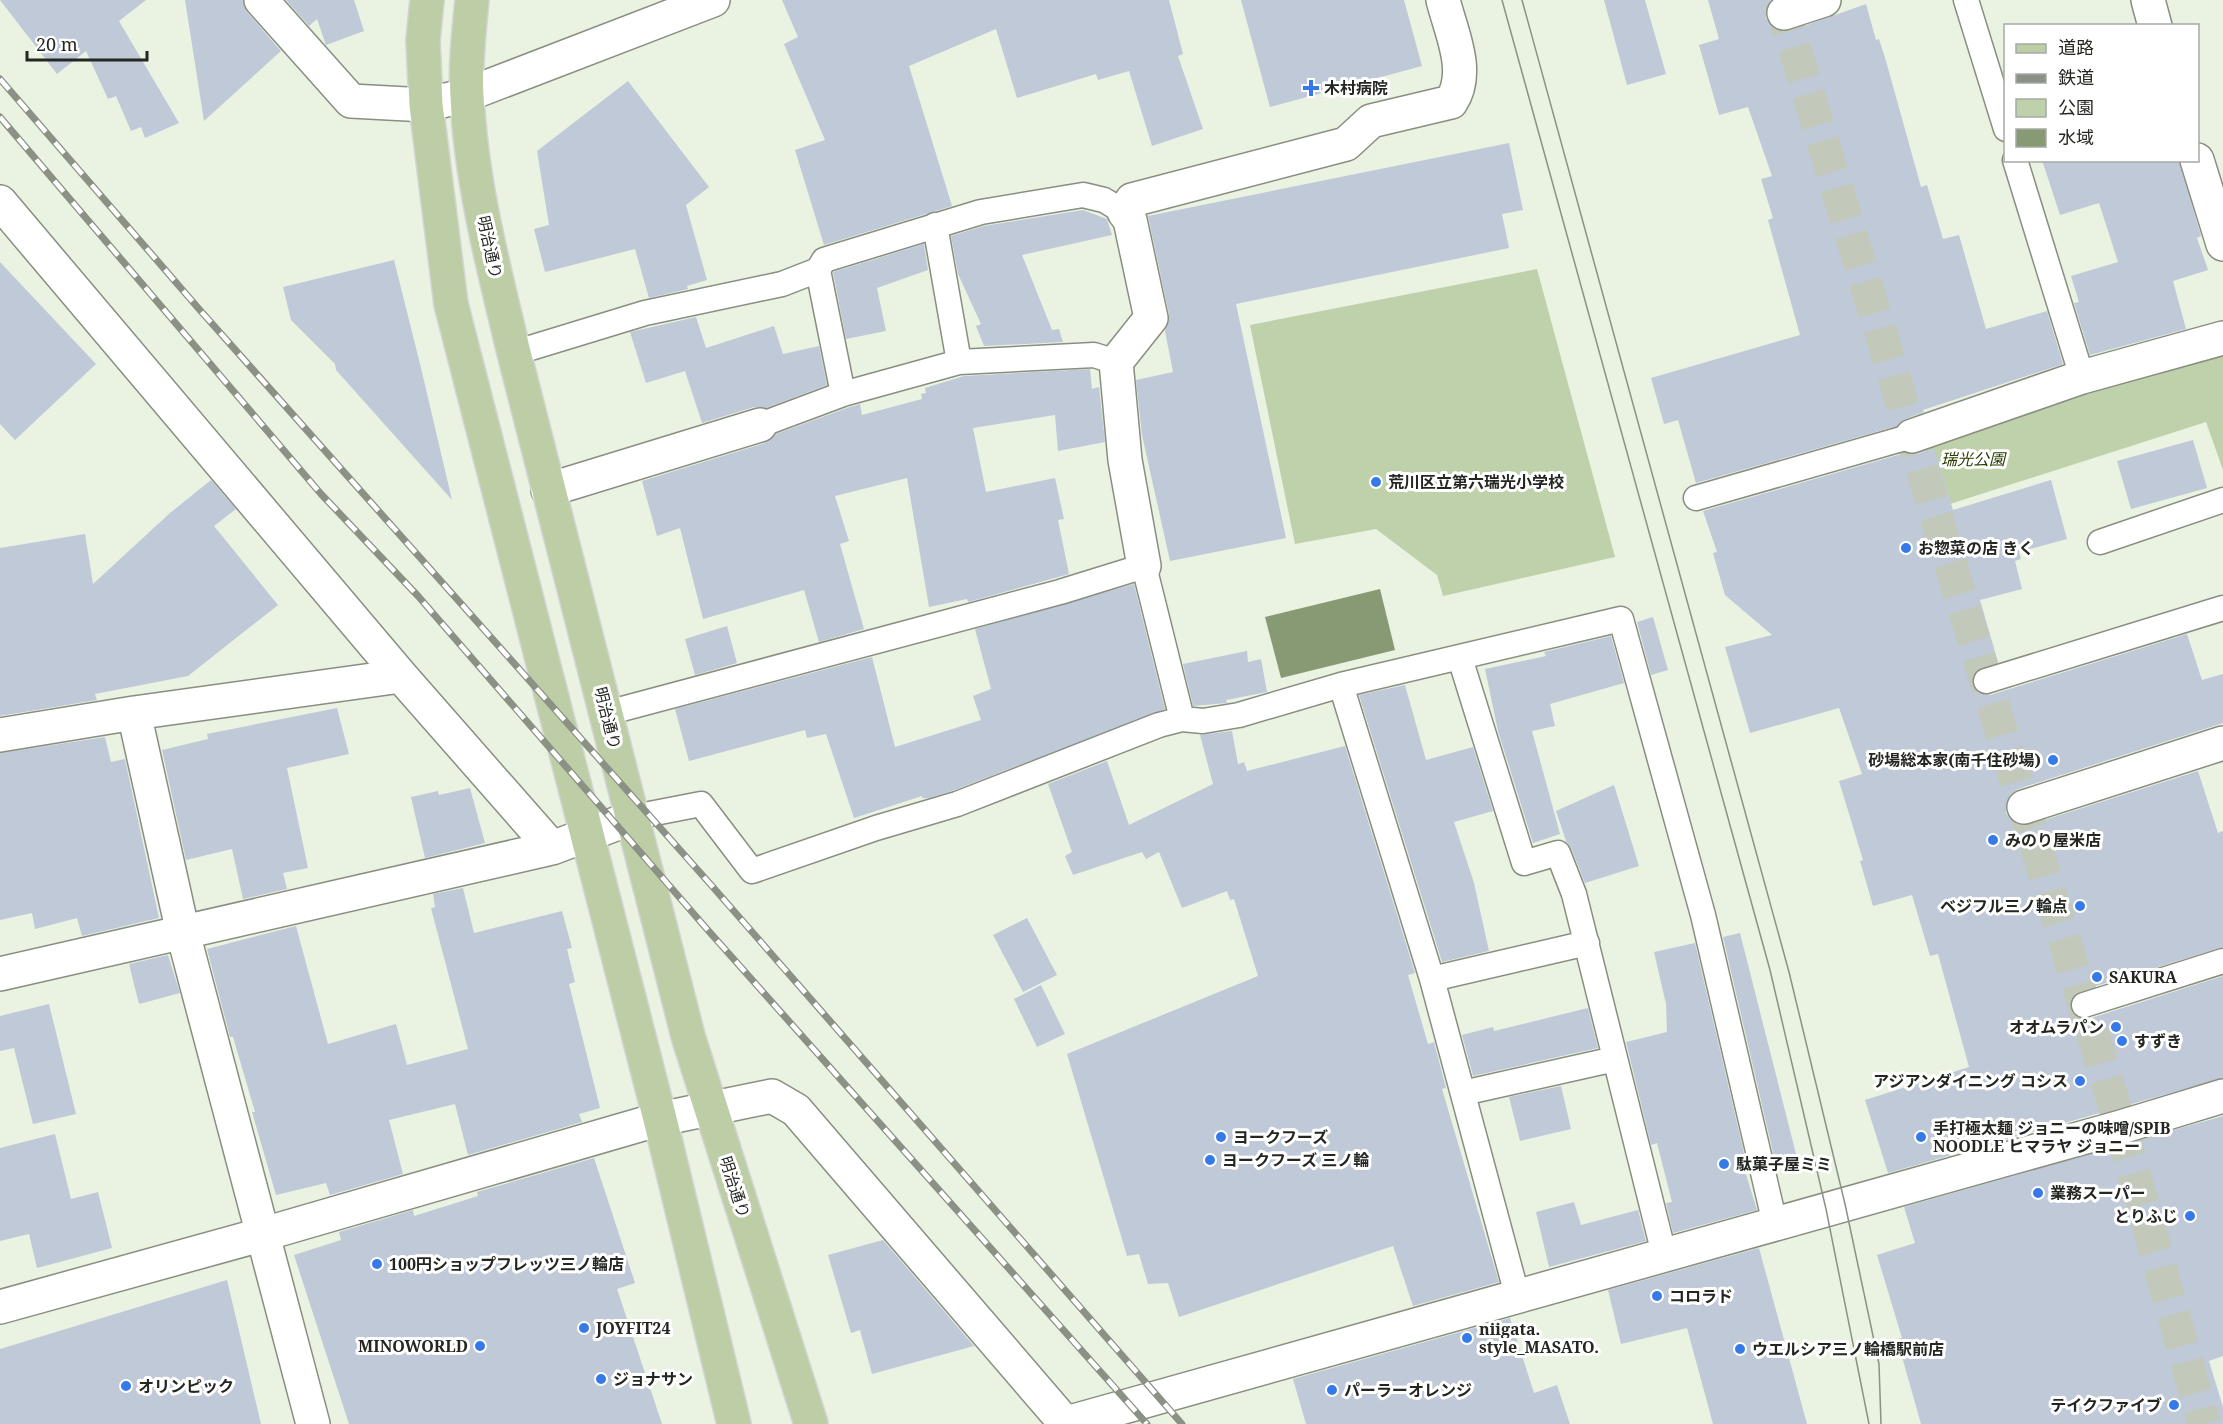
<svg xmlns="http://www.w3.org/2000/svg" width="2223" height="1424" viewBox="0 0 2223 1424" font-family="'Noto Serif','Noto Sans JP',serif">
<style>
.green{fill:#bfd1aa}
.water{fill:#889a74}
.building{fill:#c0c9d8}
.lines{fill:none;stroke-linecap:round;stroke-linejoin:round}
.street-tunnel{stroke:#c2c9bb;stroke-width:33;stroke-dasharray:33 16;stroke-linecap:butt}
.lane-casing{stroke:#888f80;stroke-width:27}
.street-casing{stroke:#888f80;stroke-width:36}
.primary-casing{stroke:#d3d4d3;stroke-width:36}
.lane{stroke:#fff;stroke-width:24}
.street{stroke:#fff;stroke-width:33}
.primary{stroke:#bdcea7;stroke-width:33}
.tram{stroke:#8b9185;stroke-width:1.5}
.rail-casing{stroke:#8b9185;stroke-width:7}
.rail{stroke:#fff;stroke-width:4.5;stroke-dasharray:14;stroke-linecap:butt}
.poi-dot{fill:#357ae8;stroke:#fff;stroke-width:2}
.labels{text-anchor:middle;stroke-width:6;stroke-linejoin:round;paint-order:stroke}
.poi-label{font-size:16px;font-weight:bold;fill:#242721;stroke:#fff;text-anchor:start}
.street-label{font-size:16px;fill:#242721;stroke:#fff}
.park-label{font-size:16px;font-style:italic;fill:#283d00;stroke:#fff}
</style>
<rect width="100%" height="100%" fill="#eaf2e2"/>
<!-- green -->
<path class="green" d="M1537,269L1615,557L1443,596L1437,575L1376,529L1295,544L1250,325Z
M2223,348V470L2206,422L1950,504L1928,436Z"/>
<!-- water -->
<path class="water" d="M1380,589L1395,650L1281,678L1265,617Z"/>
<!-- building -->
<path class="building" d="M0,0H146L119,21L179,123L145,138L141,127L131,131L116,96L108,99L86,51L57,74Z
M185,0H243L247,12L281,51L204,121Z
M286,0H354L364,31L326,45L317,19L309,26Z
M782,0H1169L1183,54L1178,56L1203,129L1152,146L1129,71L1098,80L1096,74L1017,98L996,29L909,66L952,206L824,245L795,150L825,140L784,44L798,37Z
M1241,0H1404L1422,66L1270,107Z
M1604,0H1645L1666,74L1627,85Z
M1708,0H1771L1766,9V18L1772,27L1781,31H1790L1866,4L1876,40L1879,39L1886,61L1921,187L1927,185L1943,239L1959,235L1986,329L2047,311L2063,364L1923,410L1924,412L1905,419L1897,426L1696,483L1678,420L1664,424L1651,378L1800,335L1768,220L1773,218L1761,179L1772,176L1748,107L1719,115L1699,45L1719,39Z
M628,81L709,187L686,205L707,280L687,286L688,289L649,298L635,249L545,272L534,229L549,225L537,151Z
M1509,143L1523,210L1502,214L1509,248L1236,304L1286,538L1170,561L1142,435L1136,380L1173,372L1165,331L1169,314L1148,216Z
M2042,160H2179L2201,236L2197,238L2208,270L2173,281L2186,329L2090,355L2074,303L2079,302L2071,276L2118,262L2099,203L2060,215Z
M1083,210L1107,219L1112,235L1022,255L1052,330L1059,329L1063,342L984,346L976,326L981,324L958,274L951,236L984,226Z
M924,244L928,270L877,288L886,331L846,339L833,272Z
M394,260L421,368L452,500L336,370L335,364L291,320L283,287Z
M0,262L96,364L15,440L0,424Z
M696,317L706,348L774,326L783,354L819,346L827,385L766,408L754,407L702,423L685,371L646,383L630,332Z
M1090,369L1092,389L1099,387L1105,442L1058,451L1055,415L973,428L986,492L1055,478L1064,519L1058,520L1069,574L968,602L967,599L929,607L907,478L835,496L849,541L840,544L864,629L819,642L804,590L703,619L680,528L657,536L642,481L765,443L776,434L847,408L860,404L862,415L922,399L921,394L926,393L925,388L964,376Z
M2193,440L2207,488L2131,509L2117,461Z
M1934,448L1953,510L2051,480L2067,539L2019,552L2021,559L2015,561L2022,589L1980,600L1998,662L1975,672L1972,685L1977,692L1990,695L2187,634L2202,680L2223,674V723L2018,789L2010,795L2006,804V813L2012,821L2019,825H2029L2198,771L2218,833L2223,831V947L2080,991L2073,996L2070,1009L2075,1016L2088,1019L2223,976V1078L1888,1173L1865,1100L1969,1067L1938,954L1930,956L1912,895L1873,906L1860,861L1863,860L1839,781L1862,774L1839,708L1750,733L1725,647L1772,635L1725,595L1713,553L1717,552L1703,511L1905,453L1918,454Z
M211,480L236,509L214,526L278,605L188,676L95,694L97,700L0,716V548L85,534L93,584L170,513Z
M1134,584L1165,709L952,791L929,798H922V796L854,818L826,734L807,738L805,730L689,761L675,709L872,657L895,747L981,720L973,696L991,689L975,629Z
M1653,617L1668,670L1651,675L1637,622Z
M727,626L737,663L695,675L685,639Z
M1611,636L1624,683L1550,704L1555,726L1532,731L1560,834L1533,843L1498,731L1485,669L1546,656L1544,652Z
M1247,651L1248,662L1261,659L1267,692L1226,700L1227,703L1193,706L1183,664Z
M1405,685L1426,760L1473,747L1493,811L1454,822L1474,883L1489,951L1442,962L1359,695Z
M337,708L349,754L287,768L308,868L283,873L287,889L243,899L232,849L186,860L162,750L208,739L207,734Z
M1232,731L1238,764L1244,762L1247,771L1345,746L1415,973L1408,975L1428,1044L1434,1042L1446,1088L1442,1089L1499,1282L1413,1306L1393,1246L1179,1317L1168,1283L1148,1284L1139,1254L1127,1256L1067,1054L1258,976L1234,899L1230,900L1227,891L1182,908L1159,852L1146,859L1142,852L1073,875L1065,856L1072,852L1048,784L1107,761L1129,825L1213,784L1200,735Z
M105,737L111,762L125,759L159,918L82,936L77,918L35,929L32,913L0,920V753Z
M1614,785L1639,866L1585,883L1571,848L1566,841L1556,811Z
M470,788L485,843L425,858L411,797L438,791L439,795Z
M463,888L474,933L562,911L572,948L567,949L575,982L569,984L600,1108L579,1114L582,1122L468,1155L455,1104L389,1120L403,1174L330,1195L326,1183L276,1195L252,1112H255L233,1037H230L207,949L296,926L328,1044L396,1024L407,1065L468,1049L431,908L435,907L433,894Z
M1027,918L1057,975L1023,992L993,935Z
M1740,933L1796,1154L1775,1161L1723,937Z
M1695,943L1748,1170L1745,1171L1757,1210L1673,1233L1666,1203L1672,1202L1657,1143L1651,1145L1626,1042L1667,1032L1666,1004L1654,952Z
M168,955L180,993L139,1004L129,964Z
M1041,985L1065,1034L1037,1047L1014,999Z
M49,1004L76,1114L33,1124L14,1048L0,1051V1016Z
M1588,1008L1598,1048L1473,1076L1462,1035L1493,1027L1494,1031Z
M1561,1086L1571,1129L1520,1141L1509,1097Z
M2223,1116V1356L2209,1361L2223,1407V1424H1921L1897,1339L1902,1338L1877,1255L1915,1243L1904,1207Z
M55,1134L71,1199L98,1192L112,1248L37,1268L29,1234L0,1241V1148Z
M594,1158L635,1283L617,1289L662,1424H349L294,1255L341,1240L339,1232L413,1210L414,1216L478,1196L477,1192Z
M1574,1202L1581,1225L1638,1210L1646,1241L1549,1267L1536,1212Z
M883,1240L974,1346L872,1374L860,1330L851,1333L828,1255Z
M1759,1248L1807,1424H1713L1687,1328L1621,1344L1608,1290Z
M227,1280L261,1424H0V1349Z
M1510,1318L1534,1393L1557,1385L1570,1424H1306L1293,1379Z"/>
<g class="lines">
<!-- street-tunnel -->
<path class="street-tunnel" d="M1780,0L2121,1127L2204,1424"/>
<!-- lane casing -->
<g class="lane-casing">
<path id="lane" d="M1966,0L2006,129
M2015,160L2082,377
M935,225L959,362
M818,270L843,394
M514,353L645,313L782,284L818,270L824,260L981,212L1083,195L1104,200L1124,212
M760,425L843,394L959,362L1094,355L1116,362
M1696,498L1912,436
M2100,542L2223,500
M1460,658L1524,863L1558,853L1574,894L1664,1254
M1986,681L2223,608
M1341,685L1432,979L1517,1295
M607,713L1060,592L1144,566L1182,719
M634,817L701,804L752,871L876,828L957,804L1159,725L1182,719L1203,721L1239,715L1341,685L1621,619L1703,915L1775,1224
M1432,979L1587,943
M2084,1005L2223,961
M1463,1093L1615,1059"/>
</g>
<!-- street casing -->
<g class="street-casing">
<path id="street" d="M261,0L351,101L426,105L466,95L713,0
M2148,0L2155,26
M1784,13L1824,0
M2197,160L2223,244
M0,202L401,676L552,848
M1912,436L2082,377L2223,338
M548,490L760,425
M1144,566L1125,460L1116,362L1151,318L1130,220L1124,212L1132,200L1346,144L1371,121L1451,102C1471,72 1451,32 1443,0
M134,713L183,933L313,1424
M0,735L134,713L401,676
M2024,807L2223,743
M0,974L552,848L634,817
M0,1307L264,1234L660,1119L772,1096L796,1110L1066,1424
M1063,1424L2121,1127L2223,1096"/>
</g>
<!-- primary casing -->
<g class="primary-casing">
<path id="primary" d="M427,0L423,40L426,105L451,304L660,1119L734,1424
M472,0C469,31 465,65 467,96C471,183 494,269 514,353L688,1036L811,1424"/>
</g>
<!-- lane -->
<use href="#lane" class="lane"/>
<!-- street -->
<use href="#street" class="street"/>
<!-- primary -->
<use href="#primary" class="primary"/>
<!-- tram -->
<path class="tram" d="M1502,0L1770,970L1826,1209L1869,1424
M1522,0L1789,972L1845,1204L1879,1364L1881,1424"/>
<!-- rail casing -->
<g class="rail-casing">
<path id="rail" d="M0,79L199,309L712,886L1182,1424
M0,117L321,494L418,596L706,928L1147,1424"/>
</g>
<!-- rail -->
<use href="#rail" class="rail"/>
</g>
<!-- markers -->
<g class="poi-dot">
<path d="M1308 79h6v6h6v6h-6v6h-6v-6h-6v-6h6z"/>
<circle cx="1376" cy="482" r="6"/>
<circle cx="1906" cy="548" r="6"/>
<circle cx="2053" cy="760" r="6"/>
<circle cx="1993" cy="840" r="6"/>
<circle cx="2080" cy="906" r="6"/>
<circle cx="2097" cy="977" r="6"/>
<circle cx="2116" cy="1027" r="6"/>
<circle cx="2122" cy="1041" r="6"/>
<circle cx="2080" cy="1081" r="6"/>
<circle cx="1221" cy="1137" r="6"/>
<circle cx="1921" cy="1137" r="6"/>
<circle cx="1210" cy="1160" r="6"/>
<circle cx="1724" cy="1164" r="6"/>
<circle cx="2038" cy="1193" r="6"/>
<circle cx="2190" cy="1216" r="6"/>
<circle cx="377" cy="1264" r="6"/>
<circle cx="1657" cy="1296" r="6"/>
<circle cx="584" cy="1328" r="6"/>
<circle cx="1467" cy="1338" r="6"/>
<circle cx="480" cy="1346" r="6"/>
<circle cx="1740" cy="1349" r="6"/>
<circle cx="601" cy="1379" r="6"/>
<circle cx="126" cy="1386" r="6"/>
<circle cx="1332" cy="1390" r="6"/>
<circle cx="2174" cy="1405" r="6"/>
</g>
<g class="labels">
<!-- poi labels -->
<g class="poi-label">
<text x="1324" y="94">木村病院</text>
<text x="1388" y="488">荒川区立第六瑞光小学校</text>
<text x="1918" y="554">お惣菜の店 きく</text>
<text x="2041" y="766" text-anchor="end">砂場総本家(南千住砂場)</text>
<text x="2005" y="846">みのり屋米店</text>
<text x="2068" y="912" text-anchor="end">ベジフル三ノ輪点</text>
<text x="2109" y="983">SAKURA</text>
<text x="2104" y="1033" text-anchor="end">オオムラパン</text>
<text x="2134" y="1047">すずき</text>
<text x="2068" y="1087" text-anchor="end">アジアンダイニング コシス</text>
<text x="1933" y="1134">手打極太麺 ジョニーの味噌/SPIB<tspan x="1933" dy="18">NOODLE ヒマラヤ ジョニー</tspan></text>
<text x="1233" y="1143">ヨークフーズ</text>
<text x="1222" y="1166">ヨークフーズ 三ノ輪</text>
<text x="1736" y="1170">駄菓子屋ミミ</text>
<text x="2050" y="1199">業務スーパー</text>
<text x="2178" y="1222" text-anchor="end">とりふじ</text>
<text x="389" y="1270">100円ショップフレッツ三ノ輪店</text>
<text x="1669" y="1302">コロラド</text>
<text x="596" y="1334">JOYFIT24</text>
<text x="1479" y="1335">niigata.<tspan x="1479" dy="18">style_MASATO.</tspan></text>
<text x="468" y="1352" text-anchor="end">MINOWORLD</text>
<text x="1752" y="1355">ウエルシア三ノ輪橋駅前店</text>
<text x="613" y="1385">ジョナサン</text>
<text x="138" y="1392">オリンピック</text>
<text x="1344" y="1396">パーラーオレンジ</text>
<text x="2162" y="1411" text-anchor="end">テイクファイブ</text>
</g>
<!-- street labels -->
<g class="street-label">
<text transform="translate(490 247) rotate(78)" y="6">明治通り</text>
<text transform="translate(608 718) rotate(76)" y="6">明治通り</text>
<text transform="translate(735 1187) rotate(72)" y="6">明治通り</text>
</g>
<!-- park labels -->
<g class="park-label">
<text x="1973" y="465">瑞光公園</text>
</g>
</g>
<!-- legend -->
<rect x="2004" y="24" width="195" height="138" fill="#ffffff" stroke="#a7a9a6" stroke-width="1.5"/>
<rect x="2016" y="44" width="30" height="9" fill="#bdcea7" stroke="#a7a9a6" stroke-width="1.5"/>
<text x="2058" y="54" font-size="18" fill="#242721">道路</text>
<rect x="2016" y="74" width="30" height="9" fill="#8b9185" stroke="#a7a9a6" stroke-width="1.5"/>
<text x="2058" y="84" font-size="18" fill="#242721">鉄道</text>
<rect x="2016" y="99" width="30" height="18" fill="#bfd1aa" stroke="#a7a9a6" stroke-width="1.5"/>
<text x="2058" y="114" font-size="18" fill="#242721">公園</text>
<rect x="2016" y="129" width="30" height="18" fill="#889a74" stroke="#a7a9a6" stroke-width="1.5"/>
<text x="2058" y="144" font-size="18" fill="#242721">水域</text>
<!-- scale -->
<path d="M27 51v9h120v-9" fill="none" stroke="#242721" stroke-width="3"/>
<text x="36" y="51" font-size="18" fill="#242721" stroke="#ffffff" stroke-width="4.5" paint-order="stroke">20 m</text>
</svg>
